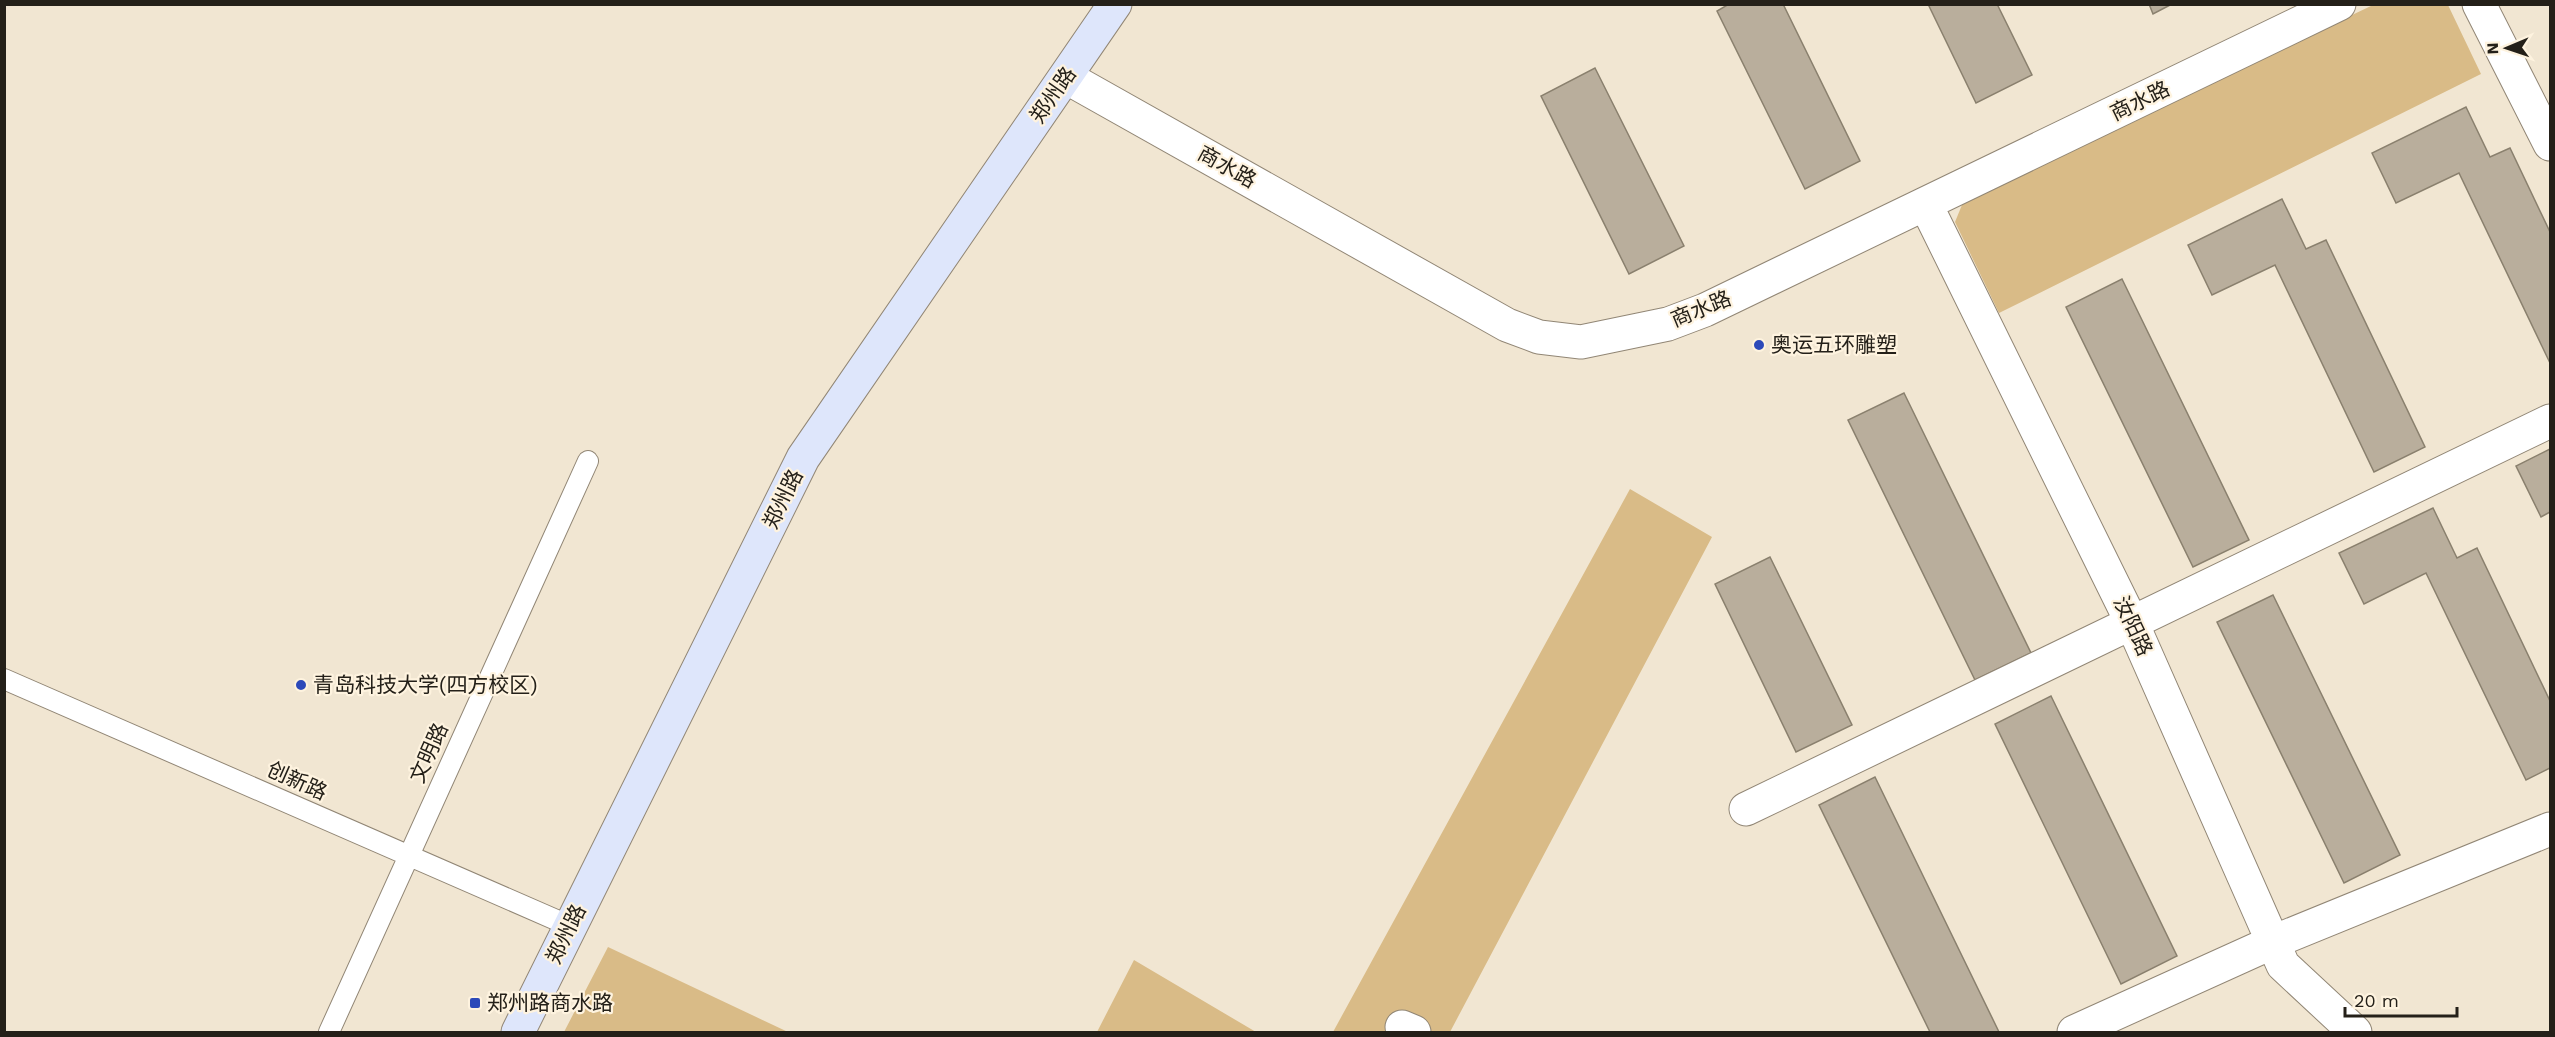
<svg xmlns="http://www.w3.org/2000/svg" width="2555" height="1037" viewBox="0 0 2555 1037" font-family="'Work Sans','Noto Sans SC',sans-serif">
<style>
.green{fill:#d9bb87}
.building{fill:#b9ae9c;stroke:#8a806e;stroke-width:1.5}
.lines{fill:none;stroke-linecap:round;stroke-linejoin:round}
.lane-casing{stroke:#918675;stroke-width:22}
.street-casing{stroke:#918675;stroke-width:35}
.secondary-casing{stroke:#918675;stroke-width:35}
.lane{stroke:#fff;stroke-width:20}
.street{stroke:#fff;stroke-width:33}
.secondary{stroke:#dee6fb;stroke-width:33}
.poi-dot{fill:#2c49b9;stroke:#fef3df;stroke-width:2}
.labels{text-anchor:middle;stroke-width:4.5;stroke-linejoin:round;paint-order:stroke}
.street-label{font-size:21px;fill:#242019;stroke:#fef3df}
.poi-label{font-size:21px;fill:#242019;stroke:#fef3df;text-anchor:start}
</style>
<rect width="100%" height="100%" fill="#f1e6d2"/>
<!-- green -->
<path class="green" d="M2373,5H2448L2481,74L1999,313L1955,222L1964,200Z
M1630,489L1712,537L1450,1032H1333Z
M608,947L788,1032H564Z
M1134,960L1256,1032H1097Z"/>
<!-- building -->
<path class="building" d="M1729,4H1783L1860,161L1805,189L1717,11Z
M1928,4H1997L2032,75L1976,103Z
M2149,4H2172L2153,14Z
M1595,68L1684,246L1629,274L1541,96Z
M2466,107L2490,157L2510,148L2550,232V363L2459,173L2396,203L2372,153Z
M2282,199L2306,249L2326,240L2425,447L2374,472L2275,265L2212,295L2188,245Z
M2122,279L2249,540L2193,567L2066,307Z
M1904,393L2031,653L1975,680L1848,420Z
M2550,449V512L2541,517L2516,466Z
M2433,508L2457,558L2477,548L2550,701V768L2526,780L2426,573L2364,604L2339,553Z
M1770,557L1852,725L1796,752L1715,584Z
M2273,595L2400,855L2344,883L2217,622Z
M2051,696L2177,956L2121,984L1995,724Z
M1875,777L1999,1032H1930L1819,805Z"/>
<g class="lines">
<!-- lane casing -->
<g class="lane-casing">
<path id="lane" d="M4,679L570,926
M329,1032L588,461"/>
</g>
<!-- street casing -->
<g class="street-casing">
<path id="street" d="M2479,4L2550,144
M1066,77L1507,325L1539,337L1581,342L1668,324L1705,310L2339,4
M1926,205L2132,623L2283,965L2355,1032
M1746,809L2550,421
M1402,1027L1414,1032
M2074,1032L2273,942L2550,829"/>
</g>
<!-- secondary casing -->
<g class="secondary-casing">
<path id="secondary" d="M518,1032L803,458L1115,4"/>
</g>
<!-- lane -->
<use href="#lane" class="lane"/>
<!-- street -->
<use href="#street" class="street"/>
<!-- secondary -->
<use href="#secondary" class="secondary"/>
</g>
<!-- markers -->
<g class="poi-dot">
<circle cx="1759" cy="345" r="6"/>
<circle cx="301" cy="685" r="6"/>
<rect x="469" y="997" width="12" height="12" rx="3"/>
</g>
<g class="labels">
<!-- street labels -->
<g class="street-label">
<text transform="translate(1053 95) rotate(-55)" y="7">郑州路</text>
<text transform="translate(2140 101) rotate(-26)" y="7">商水路</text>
<text transform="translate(1227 167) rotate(29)" y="7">商水路</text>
<text transform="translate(1701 309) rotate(-22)" y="7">商水路</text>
<text transform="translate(783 499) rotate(-64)" y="7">郑州路</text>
<text transform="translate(2133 626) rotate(65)" y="7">汝阳路</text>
<text transform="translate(429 753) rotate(-66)" y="7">文明路</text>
<text transform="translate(297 781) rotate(24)" y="7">创新路</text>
<text transform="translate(566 934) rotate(-64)" y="7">郑州路</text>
</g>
<!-- poi labels -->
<g class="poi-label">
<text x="1771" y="352">奥运五环雕塑</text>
<text x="313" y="692">青岛科技大学(四方校区)</text>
<text x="487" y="1010">郑州路商水路</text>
</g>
</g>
<!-- border -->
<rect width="2555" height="1037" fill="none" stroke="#242019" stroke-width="12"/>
<!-- north arrow -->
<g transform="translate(2507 48) rotate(268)" stroke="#fef3df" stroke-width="4.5" paint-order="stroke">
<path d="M0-4.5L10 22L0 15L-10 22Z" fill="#242019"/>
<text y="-9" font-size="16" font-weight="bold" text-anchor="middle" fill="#242019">N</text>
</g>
<!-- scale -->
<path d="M2345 1007v9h112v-9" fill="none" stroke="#242019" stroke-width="3"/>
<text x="2354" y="1007" font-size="18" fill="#242019" stroke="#fef3df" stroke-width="4.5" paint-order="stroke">20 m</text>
</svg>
